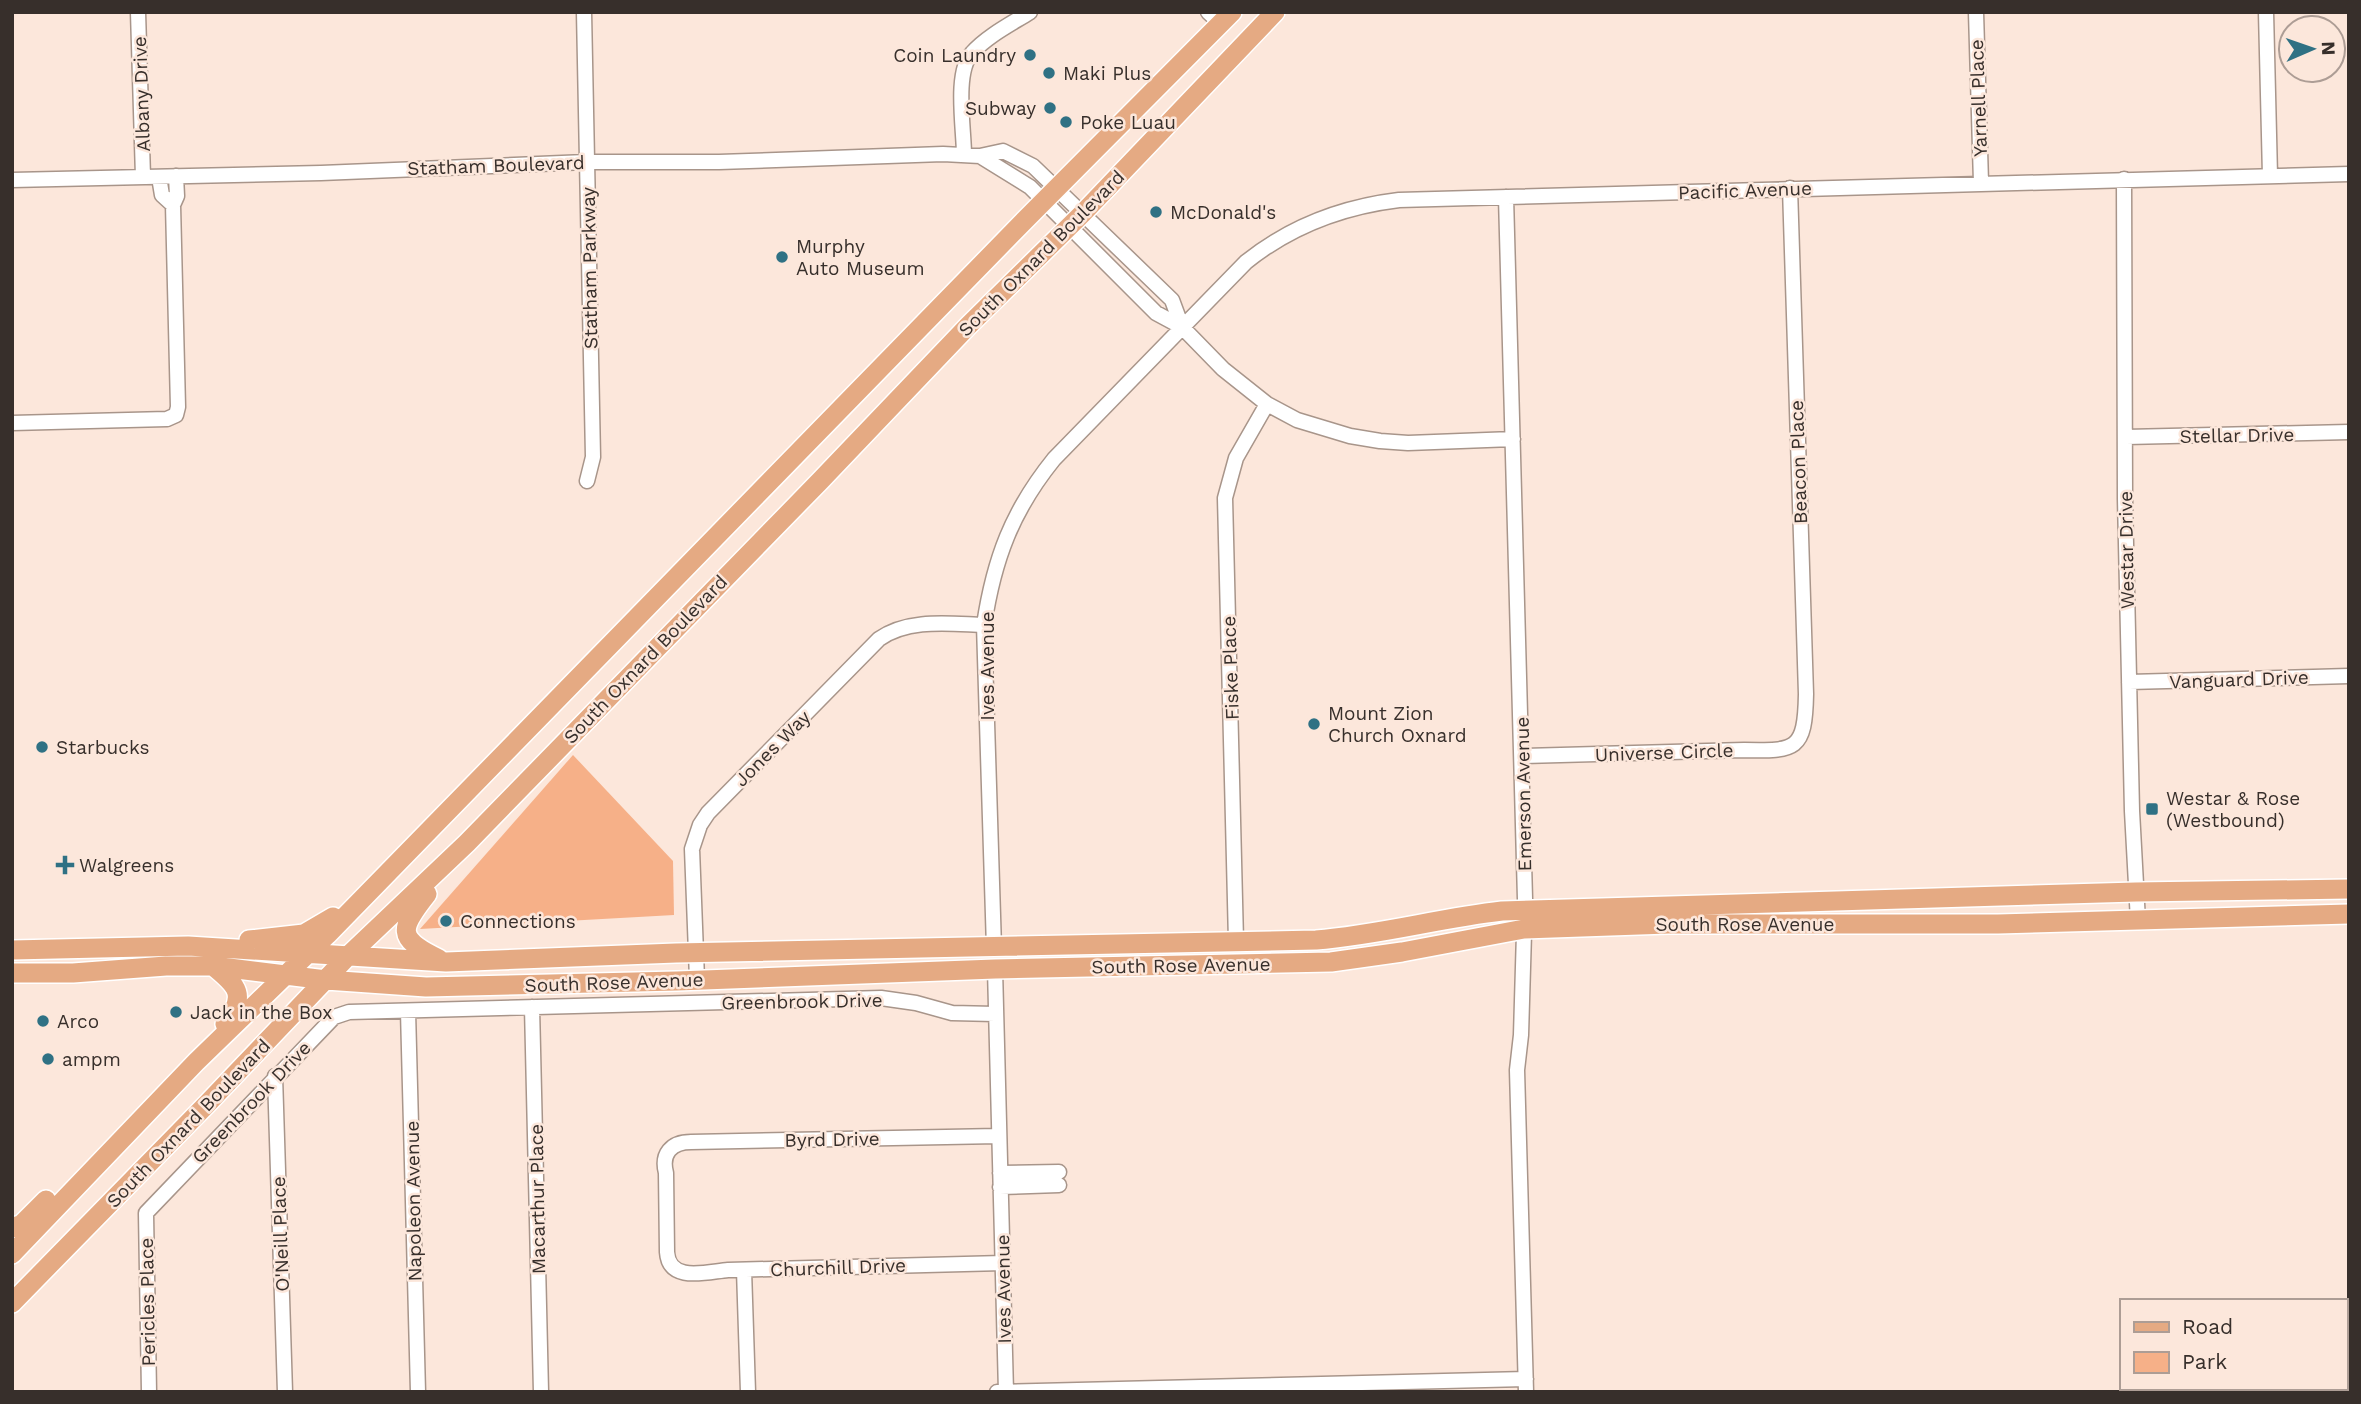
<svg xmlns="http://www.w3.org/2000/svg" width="2361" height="1404" viewBox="0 0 2361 1404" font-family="'Work Sans',sans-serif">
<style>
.green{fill:#f6b088}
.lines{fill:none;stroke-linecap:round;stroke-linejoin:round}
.minor-casing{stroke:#a8958a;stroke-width:17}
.major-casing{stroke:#fff;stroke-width:22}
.minor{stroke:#fff;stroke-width:14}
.major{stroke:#e5aa83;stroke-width:19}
.poi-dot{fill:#2f7184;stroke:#fce7db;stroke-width:2.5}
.labels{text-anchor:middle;stroke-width:5;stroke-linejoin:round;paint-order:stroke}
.poi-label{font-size:19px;fill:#372f2b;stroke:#fce7db;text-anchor:start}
.street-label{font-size:19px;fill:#372f2b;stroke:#fce7db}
</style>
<rect width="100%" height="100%" fill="#fce7db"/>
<!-- green -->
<path class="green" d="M573,755L673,861L674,915L420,929Z"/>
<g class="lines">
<!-- minor casing -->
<g class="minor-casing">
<path id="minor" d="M138,12L143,177
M584,12L593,457L587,481
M1208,12L1221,24
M1976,12L1981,183
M2266,12L2270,176
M964,155C964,129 954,72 972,53C987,36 1011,24 1030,12
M980,156L1030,187L1156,313L1182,327
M159,177L162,195L173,205
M2124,179L2125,499L2132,811L2138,921
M12,180L321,173L586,162H719L943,154L980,156L1003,151L1033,166L1172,300L1182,327L1223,369L1267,404L1297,420L1350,436L1380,441L1408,443L1513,439
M1506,197L1525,899L1521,1035L1517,1070L1526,1392
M12,423L167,419L176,415L178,407L173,205L177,196L176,176
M2126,437L2349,432
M2129,682L2349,676
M1522,756L1744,750C1796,751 1805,751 1806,694L1790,188
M1236,941L1225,498L1236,458L1267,404
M994,948L984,625C994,559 1012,511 1054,459L1246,262C1291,226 1341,207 1399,200L2349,174
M995,969L1006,1392
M697,979L692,849L700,825L708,813L879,639C909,618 950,624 984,625
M532,1007L541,1392
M408,1011L418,1392
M275,1076L285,1392
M998,1136L691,1142C671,1142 661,1154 666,1173L667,1252C669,1283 706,1272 728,1270L1003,1263
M1000,1173L1059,1172
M1000,1187L1059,1185
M744,1270L748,1392
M149,1392L146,1213L334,1017L349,1012L881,998L916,1003L952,1013L995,1014
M997,1392L1526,1379"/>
</g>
<!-- major casing -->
<g class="major-casing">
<path id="major" d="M427,894C400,928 395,938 439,959
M249,940L304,934L333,917
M12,950L188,946L446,962L676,953L1316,940C1379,935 1440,918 1502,911L2136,892L2349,889
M213,966C238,986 247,995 225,1024
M12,973H73L166,966H213L326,980L426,987L677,981L995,969L1331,962L1402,952L1524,929L1668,924H1998L2349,914
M12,1228L22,1224L46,1200
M12,1254L196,1062L327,935L1025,220L1232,12
M12,1303L206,1105L348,956L467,843L820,481L968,326L1083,213L1275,12"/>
</g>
<!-- minor -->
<use href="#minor" class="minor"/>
<!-- major -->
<use href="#major" class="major"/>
</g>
<!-- markers -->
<g class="poi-dot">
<circle cx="1030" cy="55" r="7"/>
<circle cx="1049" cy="73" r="7"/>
<circle cx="1050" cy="108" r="7"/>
<circle cx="1066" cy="122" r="7"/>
<circle cx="1156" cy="212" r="7"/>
<circle cx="782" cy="257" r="7"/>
<circle cx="1314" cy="724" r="7"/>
<circle cx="42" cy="747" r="7"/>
<rect x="2145" y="802" width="14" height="14" rx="3.5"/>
<path d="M61.5 854.5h7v7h7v7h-7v7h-7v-7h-7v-7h7z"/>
<circle cx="446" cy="921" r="7"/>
<circle cx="176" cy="1012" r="7"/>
<circle cx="43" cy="1021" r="7"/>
<circle cx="48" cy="1059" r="7"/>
</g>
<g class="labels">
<!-- poi labels -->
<g class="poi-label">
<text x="1016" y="62" text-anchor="end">Coin Laundry</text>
<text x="1063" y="80">Maki Plus</text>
<text x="1036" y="115" text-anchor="end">Subway</text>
<text x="1080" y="129">Poke Luau</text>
<text x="1170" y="219">McDonald's</text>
<text x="796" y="253">Murphy<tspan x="796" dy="22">Auto Museum</tspan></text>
<text x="1328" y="720">Mount Zion<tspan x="1328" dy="22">Church Oxnard</tspan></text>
<text x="56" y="754">Starbucks</text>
<text x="2166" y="805">Westar &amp; Rose<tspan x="2166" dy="22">(Westbound)</tspan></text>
<text x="79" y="872">Walgreens</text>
<text x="460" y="928">Connections</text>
<text x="190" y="1019">Jack in the Box</text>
<text x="57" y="1028">Arco</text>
<text x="62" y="1066">ampm</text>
</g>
<!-- street labels -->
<g class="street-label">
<text transform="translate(141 94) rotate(-92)" y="7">Albany Drive</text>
<text transform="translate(1978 98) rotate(-92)" y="7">Yarnell Place</text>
<text transform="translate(496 165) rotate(-2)" y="7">Statham Boulevard</text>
<text transform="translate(1745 190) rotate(-2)" y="7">Pacific Avenue</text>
<text transform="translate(1041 253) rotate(-45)" y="7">South Oxnard Boulevard</text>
<text transform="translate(589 268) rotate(-91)" y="7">Statham Parkway</text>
<text transform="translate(2237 435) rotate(-1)" y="7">Stellar Drive</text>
<text transform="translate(1798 462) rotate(-92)" y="7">Beacon Place</text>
<text transform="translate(2126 550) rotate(-91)" y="7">Westar Drive</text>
<text transform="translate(645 659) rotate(-46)" y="7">South Oxnard Boulevard</text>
<text transform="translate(987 666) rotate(-90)" y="7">Ives Avenue</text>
<text transform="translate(1230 668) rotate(-92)" y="7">Fiske Place</text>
<text transform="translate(2239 679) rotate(-2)" y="7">Vanguard Drive</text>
<text transform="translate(772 748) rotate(-45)" y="7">Jones Way</text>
<text transform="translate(1664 752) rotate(-2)" y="7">Universe Circle</text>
<text transform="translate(1523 794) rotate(-91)" y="7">Emerson Avenue</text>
<text x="1745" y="931">South Rose Avenue</text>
<text transform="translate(1181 965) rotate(-1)" y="7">South Rose Avenue</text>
<text transform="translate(614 982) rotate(-2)" y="7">South Rose Avenue</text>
<text transform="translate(802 1001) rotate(-1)" y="7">Greenbrook Drive</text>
<text transform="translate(251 1102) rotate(-46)" y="7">Greenbrook Drive</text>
<text transform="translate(188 1123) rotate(-46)" y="7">South Oxnard Boulevard</text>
<text transform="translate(832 1139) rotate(-1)" y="7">Byrd Drive</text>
<text transform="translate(537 1199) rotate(-91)" y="7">Macarthur Place</text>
<text transform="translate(413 1201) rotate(-91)" y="7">Napoleon Avenue</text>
<text transform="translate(280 1234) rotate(-92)" y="7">O'Neill Place</text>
<text transform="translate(838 1267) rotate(-2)" y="7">Churchill Drive</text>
<text transform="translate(1003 1289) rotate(-91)" y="7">Ives Avenue</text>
<text transform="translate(147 1302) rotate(-91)" y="7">Pericles Place</text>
</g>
</g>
<!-- border -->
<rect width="2361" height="1404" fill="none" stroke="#372f2b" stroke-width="28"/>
<!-- legend -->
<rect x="2120" y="1299" width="228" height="91" fill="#fce7db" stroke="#ad9d95" stroke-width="2"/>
<rect x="2134" y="1322" width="35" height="10" fill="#e5aa83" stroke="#ad9d95" stroke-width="2"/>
<text x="2182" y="1334" font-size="21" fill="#372f2b">Road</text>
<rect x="2134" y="1352" width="35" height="21" fill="#f6b088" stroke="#ad9d95" stroke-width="2"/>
<text x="2182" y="1369" font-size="21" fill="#372f2b">Park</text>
<!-- north arrow -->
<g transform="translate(2312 49) rotate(88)"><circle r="33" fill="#fce7db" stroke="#ad9d95" stroke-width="2"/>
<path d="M0-5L12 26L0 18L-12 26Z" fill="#2f7184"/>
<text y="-10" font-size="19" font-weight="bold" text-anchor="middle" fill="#372f2b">N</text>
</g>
</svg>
